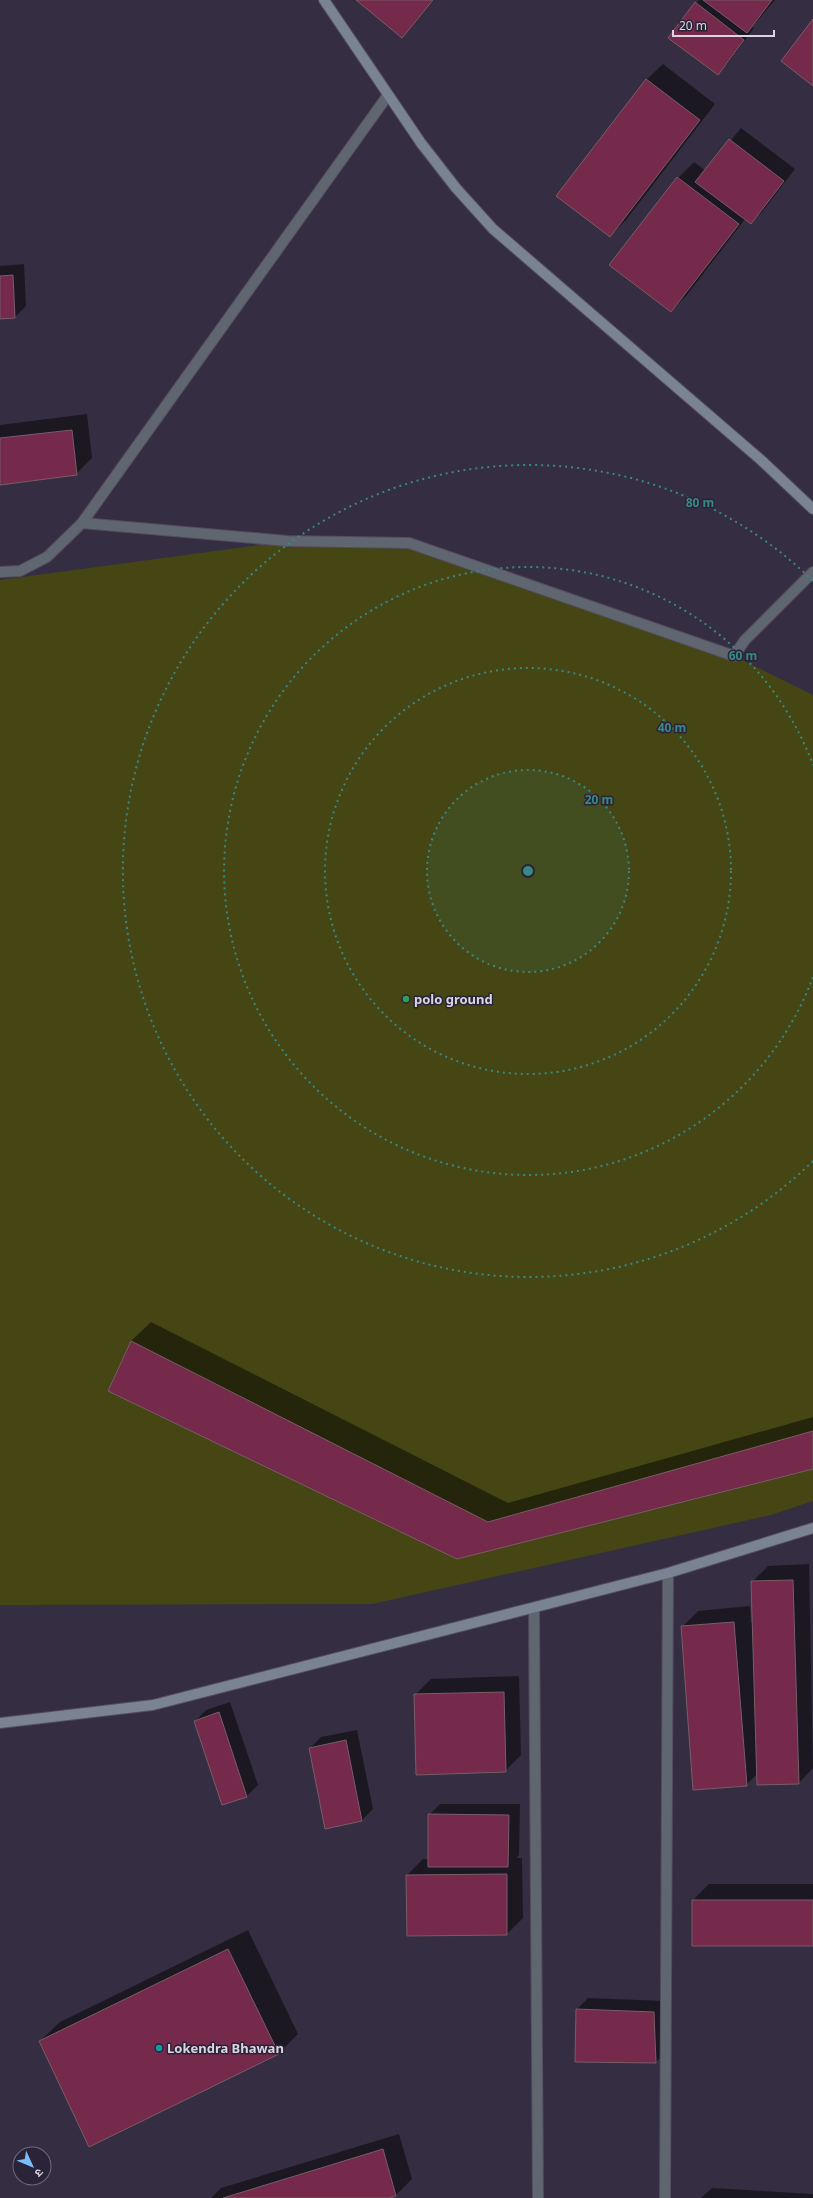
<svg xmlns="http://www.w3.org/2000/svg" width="813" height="2198" viewBox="0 0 813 2198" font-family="'Noto Sans','Noto Sans Devanagari',sans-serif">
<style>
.green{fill:#454613}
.shadow{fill:#0007}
.building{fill:#75294b;stroke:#785d66}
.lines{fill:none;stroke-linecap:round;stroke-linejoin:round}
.street-casing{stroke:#534b5e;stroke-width:12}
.secondary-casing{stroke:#534b5e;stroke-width:12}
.street{stroke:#60666f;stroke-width:10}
.secondary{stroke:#798392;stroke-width:10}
.ring{fill:none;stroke:#388985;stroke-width:2;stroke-dasharray:2 4}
.leisure-dot{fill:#2e9e5b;stroke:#2b2337;stroke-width:1.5}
.culture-dot{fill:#0f9aa8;stroke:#2b2337;stroke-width:1.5}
.labels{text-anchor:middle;stroke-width:3;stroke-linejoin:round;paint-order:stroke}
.poi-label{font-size:13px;font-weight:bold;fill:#dad5e3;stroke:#2b2337;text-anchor:start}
.centre{fill:#388985;stroke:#2b2337;stroke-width:2}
.ring-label{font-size:12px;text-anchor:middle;font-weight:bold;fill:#388985;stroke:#2b2337;stroke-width:3;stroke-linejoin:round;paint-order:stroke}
</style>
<rect width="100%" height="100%" fill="#352d41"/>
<!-- green -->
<path class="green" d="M326,536L409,543L734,656L813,695V1501L771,1515L372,1604L0,1605V580Z"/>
<!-- shadow -->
<path class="shadow" d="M358,0H434L401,36Z
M699,0H775L752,27L754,28L728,63L717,74L696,3Z
M663,64L715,104L626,220L610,236L557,195L647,79Z
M741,128L795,169L762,212L751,223L745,219L687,295L671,311L611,265L678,178L694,162L706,171Z
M24,264L26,306L15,317L0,318V266Z
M87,414L92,458L76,474L0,484V425Z
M151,1322L508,1503L813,1417V1468L457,1558L131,1341Z
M809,1564L813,1768L799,1783L757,1774L746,1785L682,1627L698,1611L750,1606L751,1623H753L752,1582L768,1566Z
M519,1676L521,1755L505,1771L415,1695L431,1679Z
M230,1702L258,1785L247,1796L195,1721L206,1710Z
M357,1730L373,1809L362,1820L326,1828L310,1748L321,1737Z
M440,1804H520L519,1855L516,1858H522L523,1918L507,1934L407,1875L423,1859H429V1815Z
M709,1884H813V1945L693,1900Z
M248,1930L298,2034L279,2053L40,2041L60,2022Z
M588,1998L665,2001L667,2051L656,2062L577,2009Z
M399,2134L412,2179L396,2195L385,2198H211L221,2188Z
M712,2188L813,2194V2198H701Z"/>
<!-- building -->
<path class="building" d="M356,0H433L402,38Z
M703,0H772L747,33Z
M695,2L744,40L718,75L668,38Z
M813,19V86L781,61Z
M646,79L700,120L610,237L556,196Z
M729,139L784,181L751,224L695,182Z
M677,177L739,224L671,312L609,265Z
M13,275L15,318L0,319V276Z
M72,430L77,475L0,485V438Z
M131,1341L488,1522L813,1431V1469L457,1559L108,1391Z
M793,1580L799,1784L757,1785L751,1581Z
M734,1622L747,1786L693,1790L681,1626Z
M504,1692L506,1772L416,1775L414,1694Z
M219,1712L247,1797L222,1805L194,1721Z
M346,1740L362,1821L325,1829L309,1748Z
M428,1814L509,1815L508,1867H428Z
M507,1874V1935L407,1936L406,1875Z
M692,1900H813V1946H692Z
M228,1949L279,2054L89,2147L39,2041Z
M576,2009L654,2012L656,2063L575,2062Z
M383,2149L396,2196L389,2198H223Z"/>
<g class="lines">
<!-- street casing -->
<g class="street-casing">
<path id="street" d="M82,523L287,541L409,543L734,656L745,640L813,572
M0,572L20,571L47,557L82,523L388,95
M534,1608L538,2198
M665,2198L668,1573"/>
</g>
<!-- secondary casing -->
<g class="secondary-casing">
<path id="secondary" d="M324,0L421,143L456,188L493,229L761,460L813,509
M0,1723L153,1705L668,1573L813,1528"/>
</g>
<!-- street -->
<use href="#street" class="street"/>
<!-- secondary -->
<use href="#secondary" class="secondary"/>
</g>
<!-- distance rings -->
<circle cx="528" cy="871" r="101" fill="#388985" fill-opacity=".12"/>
<g class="ring">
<circle cx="528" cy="871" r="101"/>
<circle cx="528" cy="871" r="203"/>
<path d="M813 977A304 304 0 1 1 813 765"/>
<path d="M813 1161A406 406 0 1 1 813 581"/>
</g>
<!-- markers -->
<circle class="leisure-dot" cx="406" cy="999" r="4"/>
<circle class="culture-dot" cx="159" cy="2048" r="4"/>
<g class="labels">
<!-- poi labels -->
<g class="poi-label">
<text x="414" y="1004">polo ground</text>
<text x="167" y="2053">Lokendra Bhawan</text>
</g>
</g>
<circle cx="528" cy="871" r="6" class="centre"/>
<g class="ring-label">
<text x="700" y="507">80 m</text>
<text x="743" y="660">60 m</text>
<text x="672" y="732">40 m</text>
<text x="599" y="804">20 m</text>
</g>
<!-- north arrow -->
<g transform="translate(32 2166) rotate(134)"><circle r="19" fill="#2b2337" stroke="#716a7c"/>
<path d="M0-3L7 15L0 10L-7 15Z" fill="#7abef8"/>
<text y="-6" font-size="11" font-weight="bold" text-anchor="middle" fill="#dad5e3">उ</text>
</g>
<!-- scale -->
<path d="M673 30v6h101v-6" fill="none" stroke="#dad5e3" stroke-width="2"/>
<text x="679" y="30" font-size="12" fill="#dad5e3" stroke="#2b2337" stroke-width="3" paint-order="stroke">20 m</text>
</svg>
